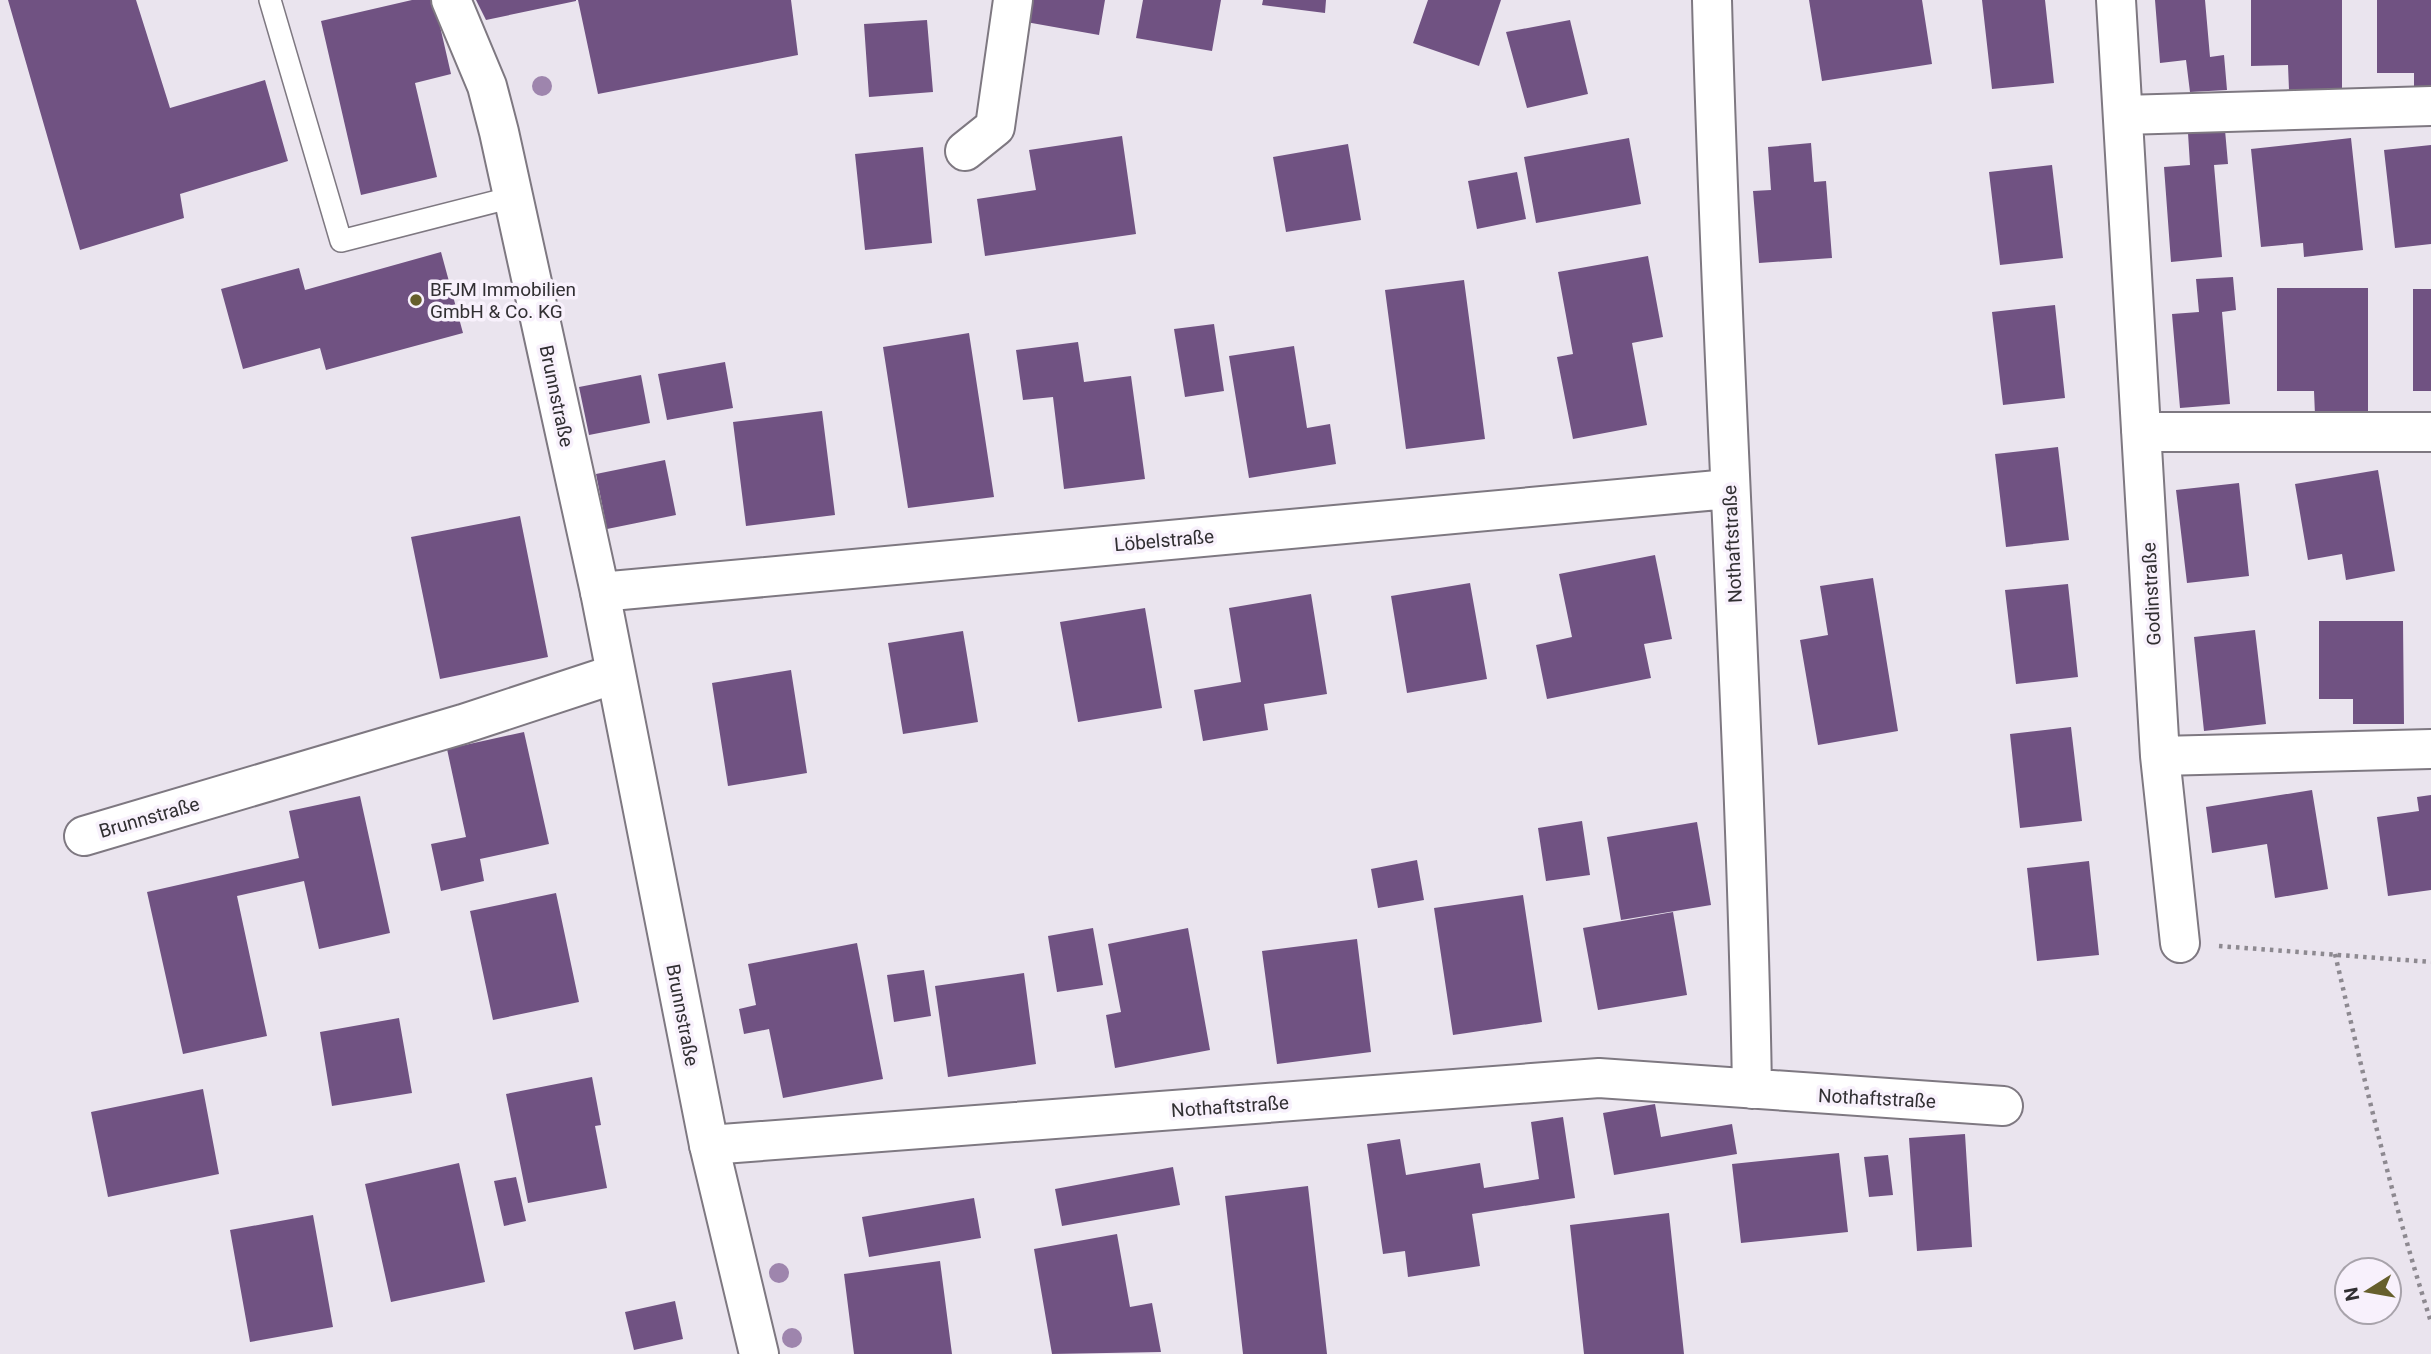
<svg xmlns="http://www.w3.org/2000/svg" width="2431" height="1354" viewBox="0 0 2431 1354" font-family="Roboto,sans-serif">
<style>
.building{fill:#705282}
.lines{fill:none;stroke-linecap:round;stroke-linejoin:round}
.lane-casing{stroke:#7e7881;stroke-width:24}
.street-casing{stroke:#7e7881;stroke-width:42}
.secondary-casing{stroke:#7e7881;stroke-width:42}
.path{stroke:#8d8990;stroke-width:4.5;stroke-dasharray:3.5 5;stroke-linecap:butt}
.lane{stroke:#fff;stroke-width:21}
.street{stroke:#fff;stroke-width:38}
.secondary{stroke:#fff;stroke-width:38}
.tree{fill:#9e85ad}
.poi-dot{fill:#665f2c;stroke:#f8f1fc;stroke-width:2.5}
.labels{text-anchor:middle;stroke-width:7;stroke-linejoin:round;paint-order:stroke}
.poi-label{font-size:19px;fill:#312f32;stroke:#f8f1fc;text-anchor:start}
.street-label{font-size:19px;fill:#312f32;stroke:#f8f1fc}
</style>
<rect width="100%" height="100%" fill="#eae4ee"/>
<!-- building -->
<path class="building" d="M8,0H136L170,108L265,80L288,161L180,194L184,218L80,250Z
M412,0H434L451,74L415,83L437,177L361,195L321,21Z
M476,0H576V1L486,20Z
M578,0H791L798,55L598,94Z
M1029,0H1105L1099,35L1026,22Z
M1143,0H1221L1212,51L1136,38Z
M1263,0H1326L1325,13L1262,5Z
M1428,0H1501L1479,66L1413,43Z
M1809,0H1922L1932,64L1822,81Z
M1982,0H2045L2054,83L1992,89Z
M2155,0H2205L2210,57L2224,55L2227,90L2190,92L2186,60L2160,63Z
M2251,0H2342V90H2289L2288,65L2251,66Z
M2377,0H2431V97H2414V73H2377Z
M927,20L933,92L869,97L864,24Z
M1570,20L1588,94L1527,108L1506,32Z
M2225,130L2228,164L2214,165L2222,257L2171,262L2164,167L2190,165L2188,133Z
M1122,136L1136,234L985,256L977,199L1036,190L1029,150Z
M1629,138L1641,204L1536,223L1524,157Z
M2351,138L2363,250L2304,257L2303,243L2261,247L2251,149Z
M1811,143L1814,182L1826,181L1832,258L1759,263L1753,191L1771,190L1768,147Z
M1348,144L1361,220L1286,232L1273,157Z
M2431,145V244L2395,248L2384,150Z
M923,147L932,243L865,250L855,154Z
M2052,165L2063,258L2000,265L1989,172Z
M1517,172L1526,219L1477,229L1468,181Z
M441,252L463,333L326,370L320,348L243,369L221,289L299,268L305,290Z
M1648,256L1663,337L1632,343L1647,425L1573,439L1557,357L1573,354L1558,272Z
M2233,277L2236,310L2222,312L2230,404L2180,408L2172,314L2199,312L2196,279Z
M1464,280L1485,439L1406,449L1385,290Z
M2277,288H2368V415H2315L2314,391H2277Z
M2413,289H2431V391H2413Z
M2055,305L2065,398L2003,405L1992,312Z
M1214,324L1224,391L1185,397L1174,329Z
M969,333L994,497L908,508L883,347Z
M1078,342L1084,382L1131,376L1145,479L1064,489L1053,397L1023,400L1016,350Z
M1294,346L1307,428L1330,424L1336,464L1249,478L1229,356Z
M725,362L733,408L667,420L658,374Z
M641,375L650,423L589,435L579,387Z
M822,411L835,515L746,526L733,422Z
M2058,447L2069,540L2006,547L1995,454Z
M665,460L676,515L607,529L596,474Z
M2378,470L2395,571L2346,580L2342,554L2308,560L2295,484Z
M2239,483L2249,576L2187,583L2176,490Z
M520,516L548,657L440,679L411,537Z
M1655,555L1672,639L1644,644L1651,678L1547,699L1536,645L1572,637L1559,574Z
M1873,578L1898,731L1818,745L1800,640L1828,635L1820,586Z
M1470,583L1487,679L1407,693L1391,596Z
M2068,584L2078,677L2016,684L2005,590Z
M1311,594L1327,694L1264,704L1268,730L1203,741L1194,690L1241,682L1229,608Z
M1145,608L1162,708L1078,722L1060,622Z
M2319,621H2403L2404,724H2353V699H2319Z
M2255,630L2266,724L2204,731L2194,637Z
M963,631L978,722L903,734L888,643Z
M791,670L807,773L728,786L712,683Z
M2071,727L2082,821L2020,828L2010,734Z
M524,732L549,844L480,859L484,881L441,891L431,844L466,837L447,749Z
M2312,790L2328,889L2275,898L2267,844L2212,853L2206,807Z
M2431,795V890L2388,896L2377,817L2419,811L2417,797Z
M360,796L390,933L319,949L304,881L237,896L267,1036L183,1054L147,892L299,858L289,811Z
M1582,821L1590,875L1546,881L1538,828Z
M1697,822L1711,905L1621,920L1607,837Z
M1417,860L1424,900L1378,908L1371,869Z
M2089,861L2099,955L2037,961L2027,868Z
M556,893L579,1002L493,1020L470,911Z
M1523,895L1542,1022L1453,1035L1434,908Z
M1673,912L1687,995L1598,1010L1583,928Z
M1093,928L1103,985L1057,992L1048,936Z
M1188,928L1210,1050L1115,1068L1106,1015L1121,1012L1108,944Z
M1357,939L1371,1052L1277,1064L1262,951Z
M857,943L883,1079L783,1098L769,1029L744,1034L739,1009L756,1005L748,964Z
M924,970L931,1016L894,1022L887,975Z
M1024,973L1036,1064L948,1077L935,986Z
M399,1018L412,1093L332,1106L320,1032Z
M592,1077L601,1125L595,1126L607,1188L528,1203L506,1094Z
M203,1089L219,1174L108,1197L91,1112Z
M1655,1104L1661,1137L1732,1124L1737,1154L1614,1175L1603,1113Z
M1563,1117L1575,1198L1472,1214L1480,1266L1408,1277L1405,1251L1383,1254L1367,1144L1400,1139L1406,1175L1480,1163L1484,1188L1539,1179L1531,1122Z
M1965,1134L1972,1247L1917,1251L1909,1138Z
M1839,1153L1848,1232L1741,1243L1732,1164Z
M1888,1155L1893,1195L1869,1197L1864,1157Z
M459,1163L485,1282L391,1302L365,1184Z
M1173,1167L1180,1205L1062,1226L1055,1189Z
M516,1177L526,1221L504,1226L494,1181Z
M1308,1186L1327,1354H1243L1225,1196Z
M974,1198L981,1238L869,1257L862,1217Z
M1669,1213L1684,1354H1584L1570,1225Z
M313,1215L333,1327L250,1342L230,1230Z
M1117,1234L1130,1307L1152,1303L1161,1352L1052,1354L1034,1249Z
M940,1261L952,1354H854L844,1274Z
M675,1301L683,1339L634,1350L625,1312Z"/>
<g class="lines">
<!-- lane casing -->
<g class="lane-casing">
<path id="lane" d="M270,0L341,241L513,197"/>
</g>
<!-- street casing -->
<g class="street-casing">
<path id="street" d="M1712,0C1721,363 1746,726 1752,1089
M2116,0L2160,756L2180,943
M2123,115L2431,106
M965,151L995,127L1013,0
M2141,432H2431
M600,592L1729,489
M2160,756L2431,749
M84,836L463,724L615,674
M709,1145L1599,1078L2003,1106"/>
</g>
<!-- secondary casing -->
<g class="secondary-casing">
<path id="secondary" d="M451,0L487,86L499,132L600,592L709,1145L759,1354"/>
</g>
<!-- path -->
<path class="path" d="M2219,946L2431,962
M2335,954C2364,1078 2392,1201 2431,1322"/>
<!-- lane -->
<use href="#lane" class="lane"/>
<!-- street -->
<use href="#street" class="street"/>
<!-- secondary -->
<use href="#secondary" class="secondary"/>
</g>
<!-- trees -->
<g class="tree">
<circle cx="542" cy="86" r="10"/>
<circle cx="779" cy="1273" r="10"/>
<circle cx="792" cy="1338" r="10"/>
</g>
<!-- markers -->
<circle class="poi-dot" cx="416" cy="300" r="7"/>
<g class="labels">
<!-- poi labels -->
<g class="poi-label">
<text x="430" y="296">BFJM Immobilien<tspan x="430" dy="22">GmbH &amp; Co. KG</tspan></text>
</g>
<!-- street labels -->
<g class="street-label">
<text transform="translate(557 396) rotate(78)" y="7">Brunnstraße</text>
<text transform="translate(1164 540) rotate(-5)" y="7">Löbelstraße</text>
<text transform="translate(1732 544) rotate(-93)" y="7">Nothaftstraße</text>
<text transform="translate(2151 594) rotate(-93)" y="7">Godinstraße</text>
<text transform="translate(149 817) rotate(-16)" y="7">Brunnstraße</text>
<text transform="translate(683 1015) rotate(79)" y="7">Brunnstraße</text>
<text transform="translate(1877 1098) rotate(3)" y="7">Nothaftstraße</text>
<text transform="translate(1230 1106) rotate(-4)" y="7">Nothaftstraße</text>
</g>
</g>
<!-- north arrow -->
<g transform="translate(2368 1291) rotate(259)"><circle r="33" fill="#f8f1fc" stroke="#a8a3ab" stroke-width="2"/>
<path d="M0-5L12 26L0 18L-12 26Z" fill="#665f2c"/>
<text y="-10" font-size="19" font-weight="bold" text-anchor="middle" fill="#312f32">N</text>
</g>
</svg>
